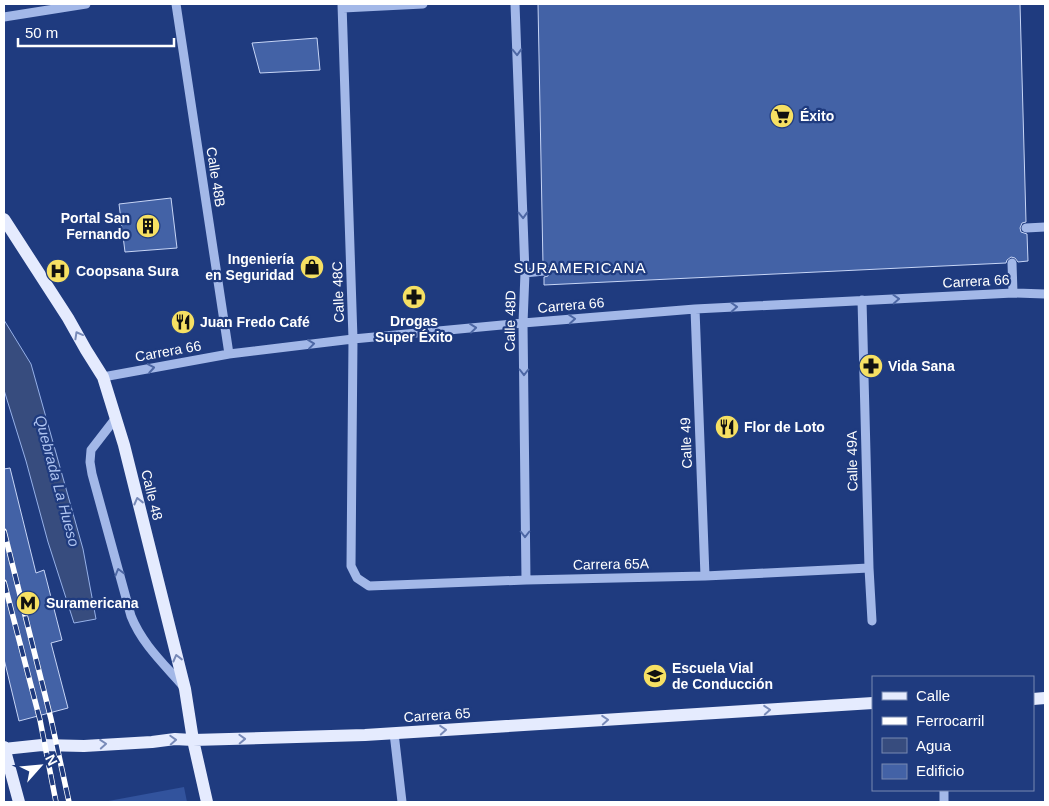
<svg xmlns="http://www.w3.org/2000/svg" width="1049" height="806" viewBox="0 0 1049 806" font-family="Helvetica,sans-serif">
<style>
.green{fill:#32539d}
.water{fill:#374c7e;stroke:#96b1e9}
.building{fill:#4362a6;stroke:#c7d5f6}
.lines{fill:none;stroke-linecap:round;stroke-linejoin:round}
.minor{stroke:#a3b8e8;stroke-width:9}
.major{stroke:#e5ebfe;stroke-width:12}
.rail-casing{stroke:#fff;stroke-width:5.5}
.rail{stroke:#1f3b7f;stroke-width:4;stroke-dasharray:11;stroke-linecap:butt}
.oneway{stroke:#4d67a4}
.oneway2{stroke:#788ab8}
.labels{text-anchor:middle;stroke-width:4.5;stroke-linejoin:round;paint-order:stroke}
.poi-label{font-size:14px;font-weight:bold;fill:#fff;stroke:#1f3b7f;text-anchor:start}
.street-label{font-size:14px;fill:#fff;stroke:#1f3b7f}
.neighbourhood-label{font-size:15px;letter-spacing:1px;fill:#fff;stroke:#1f3b7f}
.water-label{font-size:15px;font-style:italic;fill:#aec3f0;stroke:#1f3b7f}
</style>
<rect width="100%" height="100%" fill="#1f3b7f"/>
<!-- green -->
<path class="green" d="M184,787L187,802H103Z"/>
<!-- water -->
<path class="water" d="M4,320L31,364L83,549L96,619L74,623L48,542L26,461L4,390Z"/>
<!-- building -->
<path class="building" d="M538,4H1020L1026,222L1022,223L1020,228L1021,232L1027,234L1028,261L1018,262L1015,258L1011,257L1007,260L1006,263L544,285V277L548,276L550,271L549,267L543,265Z
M317,38L320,70L260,73L252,43Z
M171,198L177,248L125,252L119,204Z
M10,468L36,573L44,570L62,640L51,643L68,708L19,721L4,659V469Z"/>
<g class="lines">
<!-- minor -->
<path class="minor" d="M176,4L229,354
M342,4L353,339L351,566L357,578L369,586L526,580L705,576L869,568
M515,4L525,273L523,323L526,580
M343,8L423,4
M4,17L86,4
M1026,228L1045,227
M1012,263L1013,293
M525,273L544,271
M862,300L869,568L872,621
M695,309L705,576
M103,377L229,354L353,339L523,323L695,309L1013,293L1045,294
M115,419L91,450L90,462L92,474L131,616C142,644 164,664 183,686
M394,733L402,802
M944,790V802"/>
<!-- major -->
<path class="major" d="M4,219L68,318L86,350L103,377L124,445L185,689L193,740L207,802
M1033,699L1045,698
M4,747L19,802
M4,749L42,745L84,746L152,742L175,739L193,740L365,735L873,703"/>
<!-- rail casing -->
<g class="rail-casing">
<path id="rail" d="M4,531L51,719L69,802
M4,582L40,720L56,802"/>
</g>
<!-- rail -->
<use href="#rail" class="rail"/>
</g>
<!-- one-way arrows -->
<defs><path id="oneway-chevron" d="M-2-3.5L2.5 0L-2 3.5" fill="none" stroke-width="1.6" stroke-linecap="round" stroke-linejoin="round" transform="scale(1.25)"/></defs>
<g class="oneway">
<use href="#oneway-chevron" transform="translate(517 52) rotate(88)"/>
<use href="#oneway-chevron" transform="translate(523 215) rotate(88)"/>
<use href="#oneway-chevron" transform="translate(896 299) rotate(-3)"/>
<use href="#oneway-chevron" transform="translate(734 307) rotate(-3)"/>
<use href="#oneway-chevron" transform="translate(572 319) rotate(-5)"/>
<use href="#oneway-chevron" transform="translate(473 328) rotate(-6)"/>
<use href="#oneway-chevron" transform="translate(311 344) rotate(-7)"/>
<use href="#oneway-chevron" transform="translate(151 368) rotate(-10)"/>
<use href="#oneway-chevron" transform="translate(524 372) rotate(90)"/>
<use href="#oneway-chevron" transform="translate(525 534) rotate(90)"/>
<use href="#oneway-chevron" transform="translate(119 572) rotate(-105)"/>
</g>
<g class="oneway2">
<use href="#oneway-chevron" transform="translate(78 335) rotate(-119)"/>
<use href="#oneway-chevron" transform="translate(138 501) rotate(-104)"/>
<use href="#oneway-chevron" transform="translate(177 658) rotate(-104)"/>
<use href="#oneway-chevron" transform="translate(767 710) rotate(-4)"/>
<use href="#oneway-chevron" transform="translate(605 720) rotate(-4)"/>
<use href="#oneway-chevron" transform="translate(443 730) rotate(-4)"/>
<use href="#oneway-chevron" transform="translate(242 739) rotate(-2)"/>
<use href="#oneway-chevron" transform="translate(173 740) rotate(-3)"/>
<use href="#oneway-chevron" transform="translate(103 744) rotate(-4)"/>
</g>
<!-- icons -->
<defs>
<g id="supermarket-disc" transform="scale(1.25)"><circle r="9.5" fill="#f6e063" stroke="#1f3b7f"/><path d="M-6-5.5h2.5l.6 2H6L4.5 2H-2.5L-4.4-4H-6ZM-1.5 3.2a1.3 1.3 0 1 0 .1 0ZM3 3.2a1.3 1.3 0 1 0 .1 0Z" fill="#111"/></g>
<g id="building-disc" transform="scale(1.25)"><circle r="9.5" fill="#f6e063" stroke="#1f3b7f"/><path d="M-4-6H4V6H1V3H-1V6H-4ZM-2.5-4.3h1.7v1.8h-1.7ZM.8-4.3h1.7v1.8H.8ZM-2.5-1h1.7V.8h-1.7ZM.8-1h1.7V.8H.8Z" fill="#111"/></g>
<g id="shop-disc" transform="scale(1.25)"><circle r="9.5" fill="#f6e063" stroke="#1f3b7f"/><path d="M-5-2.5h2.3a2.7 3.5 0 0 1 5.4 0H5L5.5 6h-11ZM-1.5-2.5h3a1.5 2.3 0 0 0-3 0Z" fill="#111"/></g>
<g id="hospital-disc" transform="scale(1.25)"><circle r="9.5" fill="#f6e063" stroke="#1f3b7f"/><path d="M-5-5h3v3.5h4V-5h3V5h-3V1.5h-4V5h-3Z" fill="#111"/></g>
<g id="pharmacy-disc" transform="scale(1.25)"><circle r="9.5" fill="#f6e063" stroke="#1f3b7f"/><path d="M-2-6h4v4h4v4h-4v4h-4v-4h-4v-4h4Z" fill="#111"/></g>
<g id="restaurant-disc" transform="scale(1.25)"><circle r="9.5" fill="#f6e063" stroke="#1f3b7f"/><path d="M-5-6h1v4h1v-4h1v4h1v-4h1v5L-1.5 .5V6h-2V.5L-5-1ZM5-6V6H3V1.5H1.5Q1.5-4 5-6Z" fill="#111"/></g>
<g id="metro-disc" transform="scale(1.25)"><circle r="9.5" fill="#f6e063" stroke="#1f3b7f"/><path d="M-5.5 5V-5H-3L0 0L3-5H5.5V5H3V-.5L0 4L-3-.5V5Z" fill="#111"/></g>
<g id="school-disc" transform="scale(1.25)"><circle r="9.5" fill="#f6e063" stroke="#1f3b7f"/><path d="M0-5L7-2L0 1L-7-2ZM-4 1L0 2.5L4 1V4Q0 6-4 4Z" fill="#111"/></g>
</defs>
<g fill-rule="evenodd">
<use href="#supermarket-disc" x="782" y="116"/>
<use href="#building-disc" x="148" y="226"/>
<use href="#shop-disc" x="312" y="267"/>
<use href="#hospital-disc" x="58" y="271"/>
<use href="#pharmacy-disc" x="414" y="297"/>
<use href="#restaurant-disc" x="183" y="322"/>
<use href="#pharmacy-disc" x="871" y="366"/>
<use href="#restaurant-disc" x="727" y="427"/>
<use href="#metro-disc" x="28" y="603"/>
<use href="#school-disc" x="655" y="676"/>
</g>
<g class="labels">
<!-- poi labels -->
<g class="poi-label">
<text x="800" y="121">Éxito</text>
<text x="130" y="223" text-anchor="end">Portal San<tspan x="130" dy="16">Fernando</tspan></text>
<text x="294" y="264" text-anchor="end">Ingeniería<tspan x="294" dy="16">en Seguridad</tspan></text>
<text x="76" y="276">Coopsana Sura</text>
<text x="414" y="326" text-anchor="middle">Drogas<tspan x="414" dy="16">Super Éxito</tspan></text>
<text x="200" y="327">Juan Fredo Café</text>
<text x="888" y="371">Vida Sana</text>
<text x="744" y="432">Flor de Loto</text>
<text x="46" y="608">Suramericana</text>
<text x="672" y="673">Escuela Vial<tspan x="672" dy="16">de Conducción</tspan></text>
</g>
<!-- street labels -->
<g class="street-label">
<text transform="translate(216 177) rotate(81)" y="5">Calle 48B</text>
<text transform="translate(976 281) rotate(-3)" y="5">Carrera 66</text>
<text transform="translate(338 292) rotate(-92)" y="5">Calle 48C</text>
<text transform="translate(571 305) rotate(-5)" y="5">Carrera 66</text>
<text transform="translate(510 321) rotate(-89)" y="5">Calle 48D</text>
<text transform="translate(168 351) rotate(-10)" y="5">Carrera 66</text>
<text transform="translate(686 443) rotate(-92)" y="5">Calle 49</text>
<text transform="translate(852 461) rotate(-91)" y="5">Calle 49A</text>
<text transform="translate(152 495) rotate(76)" y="5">Calle 48</text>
<text transform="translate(611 564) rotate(-1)" y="5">Carrera 65A</text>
<text transform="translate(437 715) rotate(-4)" y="5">Carrera 65</text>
</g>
<!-- neighbourhood labels -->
<g class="neighbourhood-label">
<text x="580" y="273">SURAMERICANA</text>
</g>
<!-- water labels -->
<g class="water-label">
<text transform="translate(57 481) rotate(75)" y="5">Quebrada La Hueso</text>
</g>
</g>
<!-- border -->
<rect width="1049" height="806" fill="none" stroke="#ffffff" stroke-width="10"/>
<!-- legend -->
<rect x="872" y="676" width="162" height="115" fill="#1f3b7f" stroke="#7989b2"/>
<rect x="882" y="692" width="25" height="8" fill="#e5ebfe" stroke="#7989b2"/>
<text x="916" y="701" font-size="15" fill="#ffffff">Calle</text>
<rect x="882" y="717" width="25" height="8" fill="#ffffff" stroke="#7989b2"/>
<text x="916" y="726" font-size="15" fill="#ffffff">Ferrocarril</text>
<rect x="882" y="738" width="25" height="15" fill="#374c7e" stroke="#7989b2"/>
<text x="916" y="751" font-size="15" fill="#ffffff">Agua</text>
<rect x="882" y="764" width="25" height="15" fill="#4362a6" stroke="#7989b2"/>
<text x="916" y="776" font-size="15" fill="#ffffff">Edificio</text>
<!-- north arrow -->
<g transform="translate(40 766) rotate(63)" stroke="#1f3b7f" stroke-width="4" paint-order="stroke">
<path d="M0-4L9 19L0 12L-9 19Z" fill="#ffffff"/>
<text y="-8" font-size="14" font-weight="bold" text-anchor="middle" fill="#ffffff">N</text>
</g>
<!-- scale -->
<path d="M18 38v8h156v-8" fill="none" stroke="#ffffff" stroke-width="2.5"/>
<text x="25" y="38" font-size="15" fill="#ffffff" stroke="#1f3b7f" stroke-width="4" paint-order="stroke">50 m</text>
</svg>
